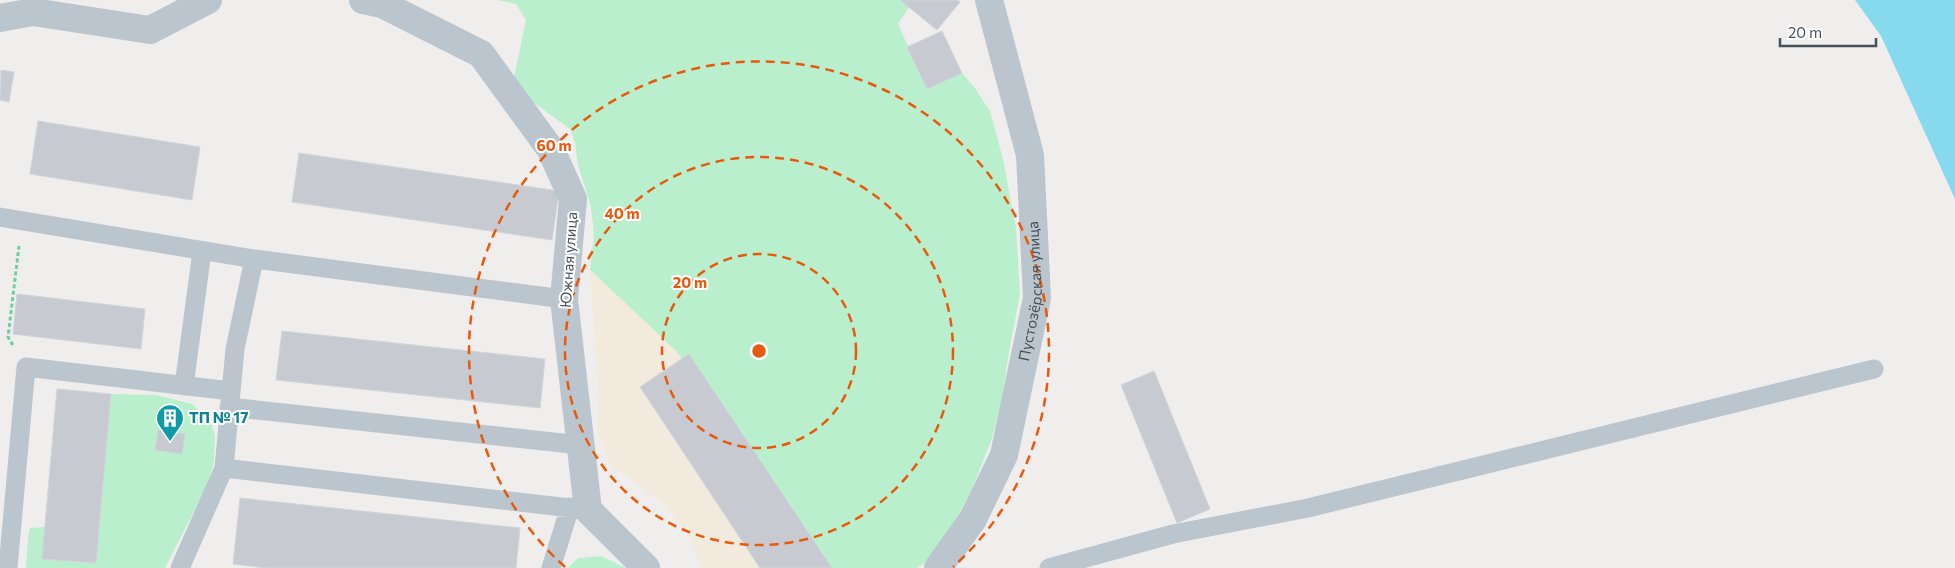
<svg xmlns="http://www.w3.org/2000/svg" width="1955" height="568" viewBox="0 0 1955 568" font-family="Commissioner,sans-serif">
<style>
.green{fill:#baefce}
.sand{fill:#f2ebdd}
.water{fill:#87d9ed}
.building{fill:#c7cad0;stroke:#d1d4d9}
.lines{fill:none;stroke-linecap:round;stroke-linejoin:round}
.path{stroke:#72cd9f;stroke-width:3;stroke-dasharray:4 2.5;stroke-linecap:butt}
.service{stroke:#bbc5cd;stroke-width:19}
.minor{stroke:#bbc5cd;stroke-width:28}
.ring{fill:none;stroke:#e8590c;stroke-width:2.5;stroke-dasharray:9 6}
.labels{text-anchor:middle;stroke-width:4;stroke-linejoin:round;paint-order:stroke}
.street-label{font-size:15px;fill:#45515b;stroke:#fff}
.culture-label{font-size:15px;font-weight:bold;fill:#0d838f;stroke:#fff;text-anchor:start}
.centre{fill:#e8590c;stroke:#fff;stroke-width:2.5}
.ring-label{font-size:15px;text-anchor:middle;font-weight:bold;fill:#e8590c;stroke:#fff;stroke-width:4;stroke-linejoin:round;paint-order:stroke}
</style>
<rect width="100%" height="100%" fill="#f0eded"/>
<!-- green -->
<path class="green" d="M497,0H900L909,7L898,24L927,89L962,73L974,87L990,111L1003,159L1016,228L1020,294L1008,358L1002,400L991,441L972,489L951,530L924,563L917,568H820L677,352L590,270L594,234L591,207L578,165L575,143L570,129L530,100L514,77L526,20L516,4Z
M111,394L156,395L192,404L210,420L215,436L214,462L206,488L165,568H26L28,538L30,528L45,527L42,559L96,563Z
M601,556L626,568H568L578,558Z"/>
<!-- sand -->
<path class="sand" d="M590,270L677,352L820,568H702L686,530L664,505L610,464L596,427L599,398Z"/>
<!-- water -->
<path class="water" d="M1855,0H1955V199L1881,36Z"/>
<!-- building -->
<path class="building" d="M900,0H957L960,2L937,30Z
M942,31L962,73L927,89L907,47Z
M1,70L14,72L9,102L0,100Z
M38,121L200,147L192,200L30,174Z
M299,153L559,191L552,240L292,202Z
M17,294L145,309L141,349L13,334Z
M282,331L545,359L540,408L276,380Z
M689,354L832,568H760L640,387Z
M1154,371L1210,509L1177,523L1121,385Z
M57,389L111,394L96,563L42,559Z
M158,430L185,434L182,454L155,450Z
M240,498L520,528L516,568H266L233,564Z"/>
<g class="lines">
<!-- path -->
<path class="path" d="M13,345L8,337L19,246"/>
<!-- service -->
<path class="service" d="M0,217L254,259L564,299
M254,259L235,349L224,468L588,510
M184,386L202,251
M229,407L581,445
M8,568L26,367L231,391
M180,568L224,468
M551,568L570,507
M1049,568L1173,534L1308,508L1874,369"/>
<!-- minor -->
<g class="minor">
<path d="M363,0L382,4L481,54L551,150L573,199L564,299L588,510L646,568"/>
<path d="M0,18L33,12L150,30L208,0"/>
<path id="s1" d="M938,568L973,519L1004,455L1037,298L1030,155L989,0"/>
</g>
</g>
<!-- distance rings -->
<g class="ring">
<circle cx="759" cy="351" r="97"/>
<circle cx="759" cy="351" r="194"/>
<path d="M565 567A290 290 0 1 1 953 567"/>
</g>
<!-- icons -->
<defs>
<g id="building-pin" transform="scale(1.4375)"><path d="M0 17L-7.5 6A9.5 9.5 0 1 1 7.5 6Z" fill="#0f9aa8" stroke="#fff"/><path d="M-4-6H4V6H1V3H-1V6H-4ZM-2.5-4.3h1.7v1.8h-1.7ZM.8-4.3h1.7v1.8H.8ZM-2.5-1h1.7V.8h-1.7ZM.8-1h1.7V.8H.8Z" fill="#fff"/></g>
</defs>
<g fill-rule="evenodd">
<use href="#building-pin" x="170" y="418"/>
</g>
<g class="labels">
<!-- street labels -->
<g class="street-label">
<text transform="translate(569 260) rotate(-86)" y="5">Южная улица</text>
<text dy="5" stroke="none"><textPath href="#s1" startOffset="298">Пустозёрская улица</textPath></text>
</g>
<!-- culture labels -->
<g class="culture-label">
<text x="189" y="423">ТП № 17</text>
</g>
</g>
<circle cx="759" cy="351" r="8" class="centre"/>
<g class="ring-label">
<text x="554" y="151">60 m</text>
<text x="622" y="219">40 m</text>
<text x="690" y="288">20 m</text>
</g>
<!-- scale -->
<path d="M1780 38v8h96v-8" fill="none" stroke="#45515b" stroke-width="2.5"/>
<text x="1788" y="38" font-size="15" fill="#45515b" stroke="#ffffff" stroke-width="4" paint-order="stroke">20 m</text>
</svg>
